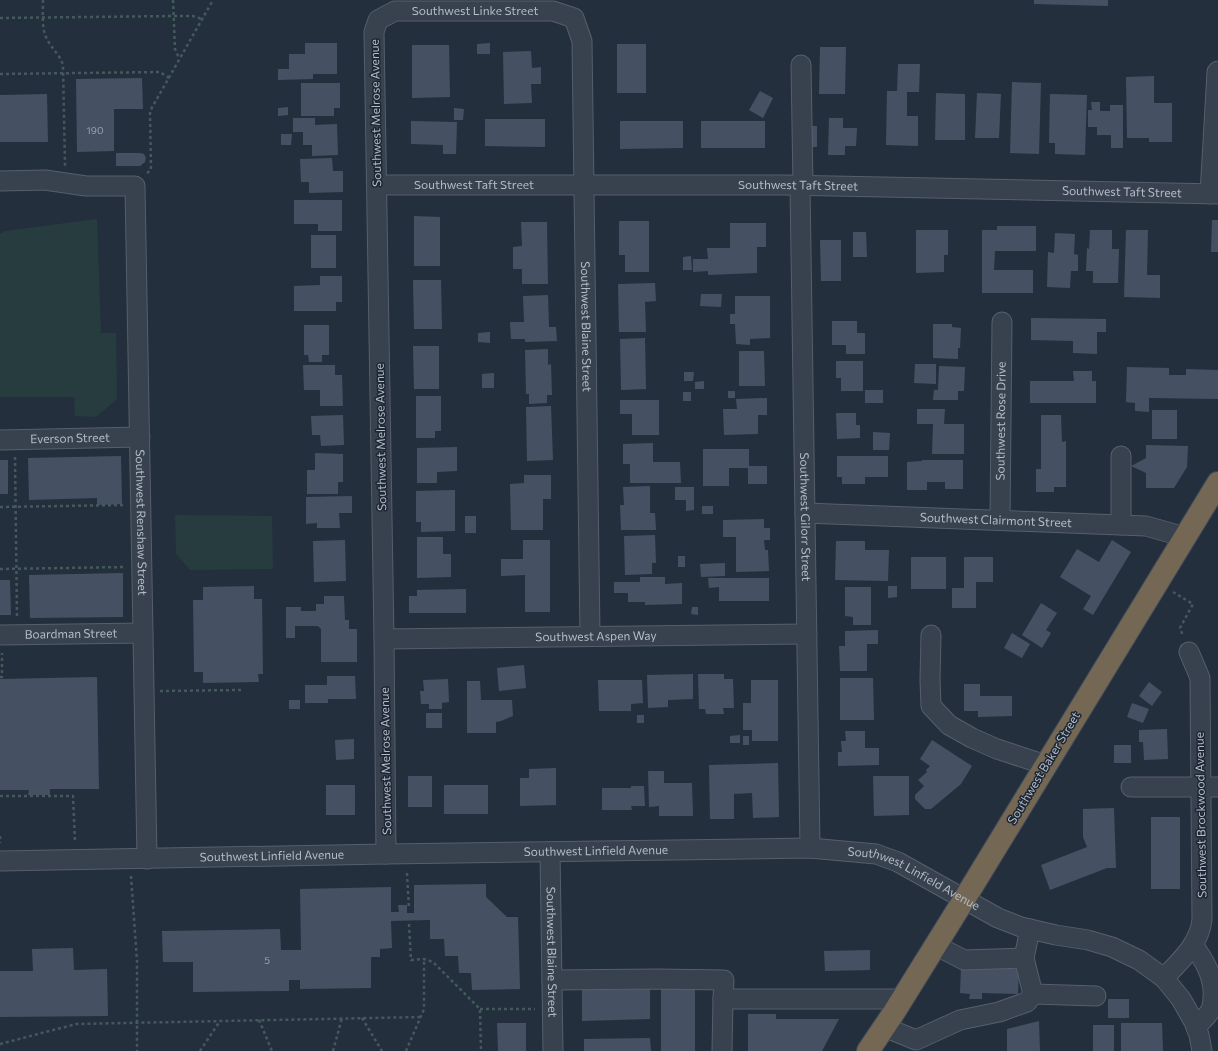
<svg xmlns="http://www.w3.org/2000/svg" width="1218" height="1051" viewBox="0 0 1218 1051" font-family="Commissioner,sans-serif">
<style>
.green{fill:#263c3f}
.building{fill:#455162}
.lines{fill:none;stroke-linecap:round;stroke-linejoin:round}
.minor-casing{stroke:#565f6c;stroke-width:21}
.highway-casing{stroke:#434c59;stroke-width:24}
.path{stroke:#44595c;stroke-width:2.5;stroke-dasharray:3 3;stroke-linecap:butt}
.minor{stroke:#38414e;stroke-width:19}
.highway{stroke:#746855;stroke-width:22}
.labels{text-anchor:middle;stroke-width:3;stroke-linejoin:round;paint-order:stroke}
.number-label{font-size:10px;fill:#98a1af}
.street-label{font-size:12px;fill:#b4bcc9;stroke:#1d2633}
</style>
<rect width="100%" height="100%" fill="#242f3e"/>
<!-- green -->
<path class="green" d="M97,219L101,333H116L117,399L96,417L75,416L74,397H0V234L5,231Z
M175,515L272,516L273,569L190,570L176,554Z"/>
<!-- building -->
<path class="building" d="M1034,0H1108V6L1034,4Z
M305,43H337V74H313V79L278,80V69H289V54H305Z
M490,43V54H477V44Z
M617,44H646V93H617Z
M412,45H449L450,97L412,98Z
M820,47H846L845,94H819Z
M531,51L532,68L541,67V84H531L532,103L504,104L503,52Z
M898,64H920L919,92H907V116H918V146L886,145L887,91H897Z
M1154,76V103H1172V142H1149V138H1127L1126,77Z
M142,78L143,109H114V151L77,152L76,79Z
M1012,82L1041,83L1039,154L1010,153Z
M301,83H340V108H334V116H301Z
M760,91L773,98L763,118L749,110Z
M936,93L965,94V140H935Z
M977,93L1001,94L999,138H975Z
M47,94L48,142H0V95Z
M1050,94L1087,95L1085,155L1055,154V143H1049Z
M1091,102H1100V111H1110V105H1123V148H1111V135H1097V127H1088V110H1092Z
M288,107V115L278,116V108Z
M454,108L464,109L463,120H454Z
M293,118H315V125L337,124L338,155L312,156V145H303V132H293Z
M829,118H843V128H857L856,146H845V155H828Z
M485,119H545V147L485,146Z
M411,121L457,122L456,154H443V145L411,144Z
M620,121H683V148L620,149Z
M701,121H765V148H701Z
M808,126H817V147H808Z
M281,134H292L291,145H281Z
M116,153H140L144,154L146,158L145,162L140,166H116Z
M332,158L333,171H343V192L309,193V182H301L300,159Z
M294,200H342V231H318V224H294Z
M414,216L440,217V266H414Z
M1212,220H1218V252H1211Z
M619,221H649V272H625V255H619Z
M521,222H547L548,284H522V269H513V247L522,246Z
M730,223H766V247H757V273L708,275V271L693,272V259H708L707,248H730Z
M997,226H1036V251H995L994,270H1033V293H982V230H997Z
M916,230H948V255H944V272L916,273Z
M1090,230H1112V249H1119L1118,283H1093V271H1086L1087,248L1089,249Z
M1126,230H1148L1147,275H1160V298L1124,297Z
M853,232H866L867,257H853Z
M1055,233L1075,234L1074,254L1078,255V271H1071L1070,288L1047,287L1048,252L1054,253Z
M311,235H336V268H311Z
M820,240H841V281H821Z
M691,256L692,270H683V257Z
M320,276H342V302H336V311H294V286L320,285Z
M413,280H441L442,329H414Z
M655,283L656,301L645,302L646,332H619L618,284Z
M701,294H722L721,307L700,306Z
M548,295L549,327H556L557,341L525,342V339H511L510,322H524L523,296Z
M735,296H770V338L750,339V345L736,344L735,324H730V314H735Z
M1031,318L1106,319V332H1097V354L1073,353V341L1031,340Z
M832,321H857V333H865V354H846V345H832Z
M933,324H952V327L961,328L960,348H958V359L933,358Z
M304,325H329V355H322V362H309L308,355H304Z
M490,332V343L478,342V333Z
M645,338L646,389L621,390L620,339Z
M413,346H439V389H414Z
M548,349V365L551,364L552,395H547V403L529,404V394H526L525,350Z
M739,351H764L765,386H739Z
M836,361H863V391H841V378H836Z
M915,364H936V384L914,383Z
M303,365H335V375H342L343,406H320V390H304Z
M939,366L965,367L964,391H958V400H933L934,390H938Z
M1127,367L1169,368V375H1186V369L1218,370V399L1149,398V412L1135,411V403L1126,402Z
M1073,371H1092V381H1096V403H1030V381H1074Z
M684,372H694L693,381H684Z
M494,373V388H482V374Z
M704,381V389H695V382Z
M865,390H883V403H865Z
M728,391H735V398H728Z
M683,392H691V401H683Z
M416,396H441V431H435V438H416Z
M767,398V415H758V434L724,435L723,409H737L736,399Z
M620,400H659V435H632V414H620Z
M551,406L553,460L527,461L526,407Z
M917,409H945L944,424H964V454H932L933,424H917Z
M1152,410H1177V439H1152Z
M836,413H856V425H860V438L837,439Z
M343,415L344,445L321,446L320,435H312L311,416Z
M1041,415H1061L1062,442L1066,441V487H1054V492H1036V469H1041Z
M873,432L890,433L889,450H873Z
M653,443V462H680L681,483H630V464H623V444Z
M1146,445L1188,446L1187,467L1174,488H1146V473L1131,466L1146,458Z
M457,447V471L437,472V483H417V448Z
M703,449H749V466H767V484H748V468H729V486H703Z
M315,453L343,454V482H338V494H307V470H315Z
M121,456L122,504L97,505V498L29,500L28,458Z
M837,456H888V477H865V484H842V477H837Z
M0,460H8V494H0Z
M922,460H963V489H945V482H927V490H907V462L922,461Z
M524,475H551V499H543V530H511L510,484L524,483Z
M650,486V513H655L656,530H621L620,505H624L623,487Z
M675,487H694V510L686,511V500H675Z
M455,490V531L421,532V522H416V491Z
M352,496V513H339L340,528H317V523L306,524V497Z
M702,506H713V514H702Z
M465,516H476V533H465Z
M764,519V528H770V540H764L765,550H768L769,571L736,572V537H723V520Z
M655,535L656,563H652V574L625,575L624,536Z
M417,537H443V554H451V577L417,578Z
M345,540L346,581L314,582L313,541Z
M523,540H550V612H525V575L501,576V559H523Z
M1112,540L1131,552L1093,615L1083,609L1091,596L1060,577L1077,549L1099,562Z
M836,541H865V550H889L888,581L835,580Z
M678,556H685V567H678Z
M911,557H946V589H911Z
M964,557H993V582H976V608H952V588H964Z
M725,563V576L701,577L700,564Z
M123,573V617L30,618L29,575Z
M640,577H665V584L682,583V604L645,605V602H628V593H614V582H640Z
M708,578H769V601H719V587L709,588Z
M0,580H10L11,615H0Z
M254,586V599H262L263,674H258L259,682L203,683V672H194L193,600H203V587Z
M888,586H897V597L888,598Z
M845,587H871V625H853V617L845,616Z
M466,589V613H409V596H417V590Z
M324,596H344L345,620H349V629H357V662H321V629L318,626H295V638H286V607H301V611H316V604H324Z
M1041,603L1057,613L1046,630L1051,633L1042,648L1022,635Z
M692,607H698V615L691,614Z
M878,630V644H867V671H840L839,646H845V631Z
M1012,633L1030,644L1022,658L1004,648Z
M524,665L526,688L499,691L497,668Z
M693,674V699L668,700V707L648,708L647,675Z
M698,674H724V679H733L734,708H723L724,714H706L705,709H699Z
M327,676H355L356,699H328V703H305V685H327Z
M97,677L99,789H50V795H28L29,790H0V679Z
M840,678H873L874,720H840Z
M448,679L449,702L442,703V709H429V704H421L420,691H424L423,680Z
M598,680H642L643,703L631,704V711H599Z
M751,680H778V741H752V730H743V703H751Z
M467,681H480L481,700H512L513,716L501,721L496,722V733H467Z
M1149,682L1162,692L1152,706L1139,696Z
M964,684H980V696H1012V716L978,717V711H964Z
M289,700H300V709H289Z
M1132,703L1149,709L1143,723L1127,717Z
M426,713H442V728H426Z
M637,715H644V723H637Z
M1167,729L1168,759L1144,760L1143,742H1139V730Z
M845,731H865V748H879V765L838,766V752H842L841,741H846Z
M740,735V743H730V736Z
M743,736H749V745H743Z
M354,739V759L336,760L335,740Z
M932,740L972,766L961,784L931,809H925L915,799V795L924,786L918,780L927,772L926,770L930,766L920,759Z
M1114,745H1131V763H1114Z
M778,763L779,817L753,818L752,793L734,794V819H710L709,765Z
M556,768V805L520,806V778H529V769Z
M648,771H664V783H692L693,816H659V806L649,807Z
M408,776H432V807H408Z
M873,776H909V815L874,816Z
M326,785H355V815H326Z
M444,785H488V814H444Z
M631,786H644L645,806H631L632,810H602V788H631Z
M1114,808L1116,868H1107L1050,890L1041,865L1087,847L1083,837V809Z
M1151,817H1180V889H1151Z
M486,884V897L507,917H518L520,989L472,990L471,973H459L458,956H445L444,939H430V920L391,921L392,948L380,949V957H371V988L300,989V980H289V991L193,992V962H163L162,931L280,929L281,950H301L300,889L391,887V912H399L398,905H407V913H414V885Z
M73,948L74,970L107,969L108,1016L0,1017V971H33L32,949Z
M870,950V970L825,971L824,951Z
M961,967L1019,969L1018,994L982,993V999H969L970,994L960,993Z
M695,987V1051H661V988Z
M650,989V1019L582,1021V990Z
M1108,999H1129V1018H1108Z
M748,1014H776V1019H839L822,1051H748Z
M1039,1021L1040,1051H1007V1029Z
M497,1023H526V1051H498Z
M1121,1023H1162L1163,1051H1121Z
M1093,1025H1114V1051H1093Z
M650,1038L651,1051H584V1039Z"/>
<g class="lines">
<!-- minor casing -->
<g class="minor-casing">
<g id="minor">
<path d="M801,65L803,186"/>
<path id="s1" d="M0,181L45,180L86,186H135L147,859"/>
<path id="s2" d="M377,185H784L1218,194"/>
<path id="s3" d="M800,186L810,848"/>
<path d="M1210,194L1217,72L1218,71"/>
<path id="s4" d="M0,440L140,437"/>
<path id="s5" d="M805,513L1146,526L1185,537"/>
<path id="s6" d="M1000,520L1002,322"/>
<path d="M1121,525V456"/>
<path id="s7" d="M0,635L143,633"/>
<path d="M931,635L930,680L931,706L949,725L972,738L997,749L1046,765"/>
<path id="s8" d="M384,639L807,634"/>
<path d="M1131,787H1218"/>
<path id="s9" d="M550,852L553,1051"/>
<path id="s10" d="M386,854L384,639L374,32L378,20L395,11H553L574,18L582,41L590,636"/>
<path id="s11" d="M0,861L386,854L810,848L876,854L898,862L998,918L1021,927L1056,935L1088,940L1112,947L1139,960L1164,978L1181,999L1194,1022L1199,1035L1202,1051"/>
<path d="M1030,929L1024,958L1033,994"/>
<path d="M935,945L964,960L1024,958"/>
<path d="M1193,945C1208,965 1218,985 1211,1010C1207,1016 1201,1022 1196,1027"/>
<path d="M1164,978C1180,961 1199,945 1202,920L1200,678L1189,652"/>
<path d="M552,980L658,979L724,980L723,999"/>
<path d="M884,1027L916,1040L960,1020L999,1012L1027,1002L1033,994L1096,996"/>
<path d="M722,1051L723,999H902"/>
</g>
</g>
<!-- highway casing -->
<g class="highway-casing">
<path id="highway" d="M868,1051L891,1017L965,898L1218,483"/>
</g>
<!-- path -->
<path class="path" d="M43,0C43,13 41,30 48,41C53,50 60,55 63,65L65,166
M173,0L175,49L179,58
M0,18L174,16H193L202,19
M0,74L160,72L169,78
M147,173L151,170L150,111L213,0
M15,457L17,618
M0,507L124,505
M0,569L125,567
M1173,592L1193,604L1180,628L1183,636
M0,677H2V653
M160,691L241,690
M0,796H73L75,842
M0,836V843
M407,873L409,909
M131,876L137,961V1051
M409,924L411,960L424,959L433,962L480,1009L481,1051
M480,1009H535
M362,1018L382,1051
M259,1020L272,1051
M0,1044L76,1024L421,1017
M200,1051L220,1021
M333,1051L342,1018
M406,1051L424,1009V959"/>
<!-- minor -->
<use href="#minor" class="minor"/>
<!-- highway -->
<use href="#highway" class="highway"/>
</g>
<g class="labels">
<!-- number labels -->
<g class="number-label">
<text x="95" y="134">190</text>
<text x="267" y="964">5</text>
</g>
<!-- street labels -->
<g class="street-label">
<text dy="4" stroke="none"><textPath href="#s10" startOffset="934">Southwest Linke Street</textPath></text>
<text transform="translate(376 113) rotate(-91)" y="4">Southwest Melrose Avenue</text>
<text dy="4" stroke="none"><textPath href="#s2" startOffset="97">Southwest Taft Street</textPath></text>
<text dy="4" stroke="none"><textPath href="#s2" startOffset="421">Southwest Taft Street</textPath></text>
<text dy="4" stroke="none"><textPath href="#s2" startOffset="745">Southwest Taft Street</textPath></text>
<text dy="4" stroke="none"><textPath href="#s10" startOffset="1344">Southwest Blaine Street</textPath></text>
<text dy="4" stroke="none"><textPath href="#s6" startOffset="99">Southwest Rose Drive</textPath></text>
<text transform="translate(381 437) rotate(-91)" y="4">Southwest Melrose Avenue</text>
<text dy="4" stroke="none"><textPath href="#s4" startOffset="70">Everson Street</textPath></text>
<text dy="4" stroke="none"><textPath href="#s3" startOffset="331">Southwest Gilorr Street</textPath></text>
<text dy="4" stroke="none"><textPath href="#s5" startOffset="191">Southwest Clairmont Street</textPath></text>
<text dy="4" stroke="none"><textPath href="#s1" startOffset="472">Southwest Renshaw Street</textPath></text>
<text dy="4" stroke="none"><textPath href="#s7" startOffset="71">Boardman Street</textPath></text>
<text dy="4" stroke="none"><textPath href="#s8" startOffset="212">Southwest Aspen Way</textPath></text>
<text transform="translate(386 761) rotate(-91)" y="4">Southwest Melrose Avenue</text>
<text transform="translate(1044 768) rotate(-59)" y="4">Southwest Baker Street</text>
<text transform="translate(1201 815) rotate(-91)" y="4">Southwest Brockwood Avenue</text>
<text dy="4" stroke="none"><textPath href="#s11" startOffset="596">Southwest Linfield Avenue</textPath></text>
<text dy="4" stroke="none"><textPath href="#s11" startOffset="272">Southwest Linfield Avenue</textPath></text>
<text dy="4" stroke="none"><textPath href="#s11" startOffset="920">Southwest Linfield Avenue</textPath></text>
<text dy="4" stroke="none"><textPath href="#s9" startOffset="100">Southwest Blaine Street</textPath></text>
</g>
</g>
</svg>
